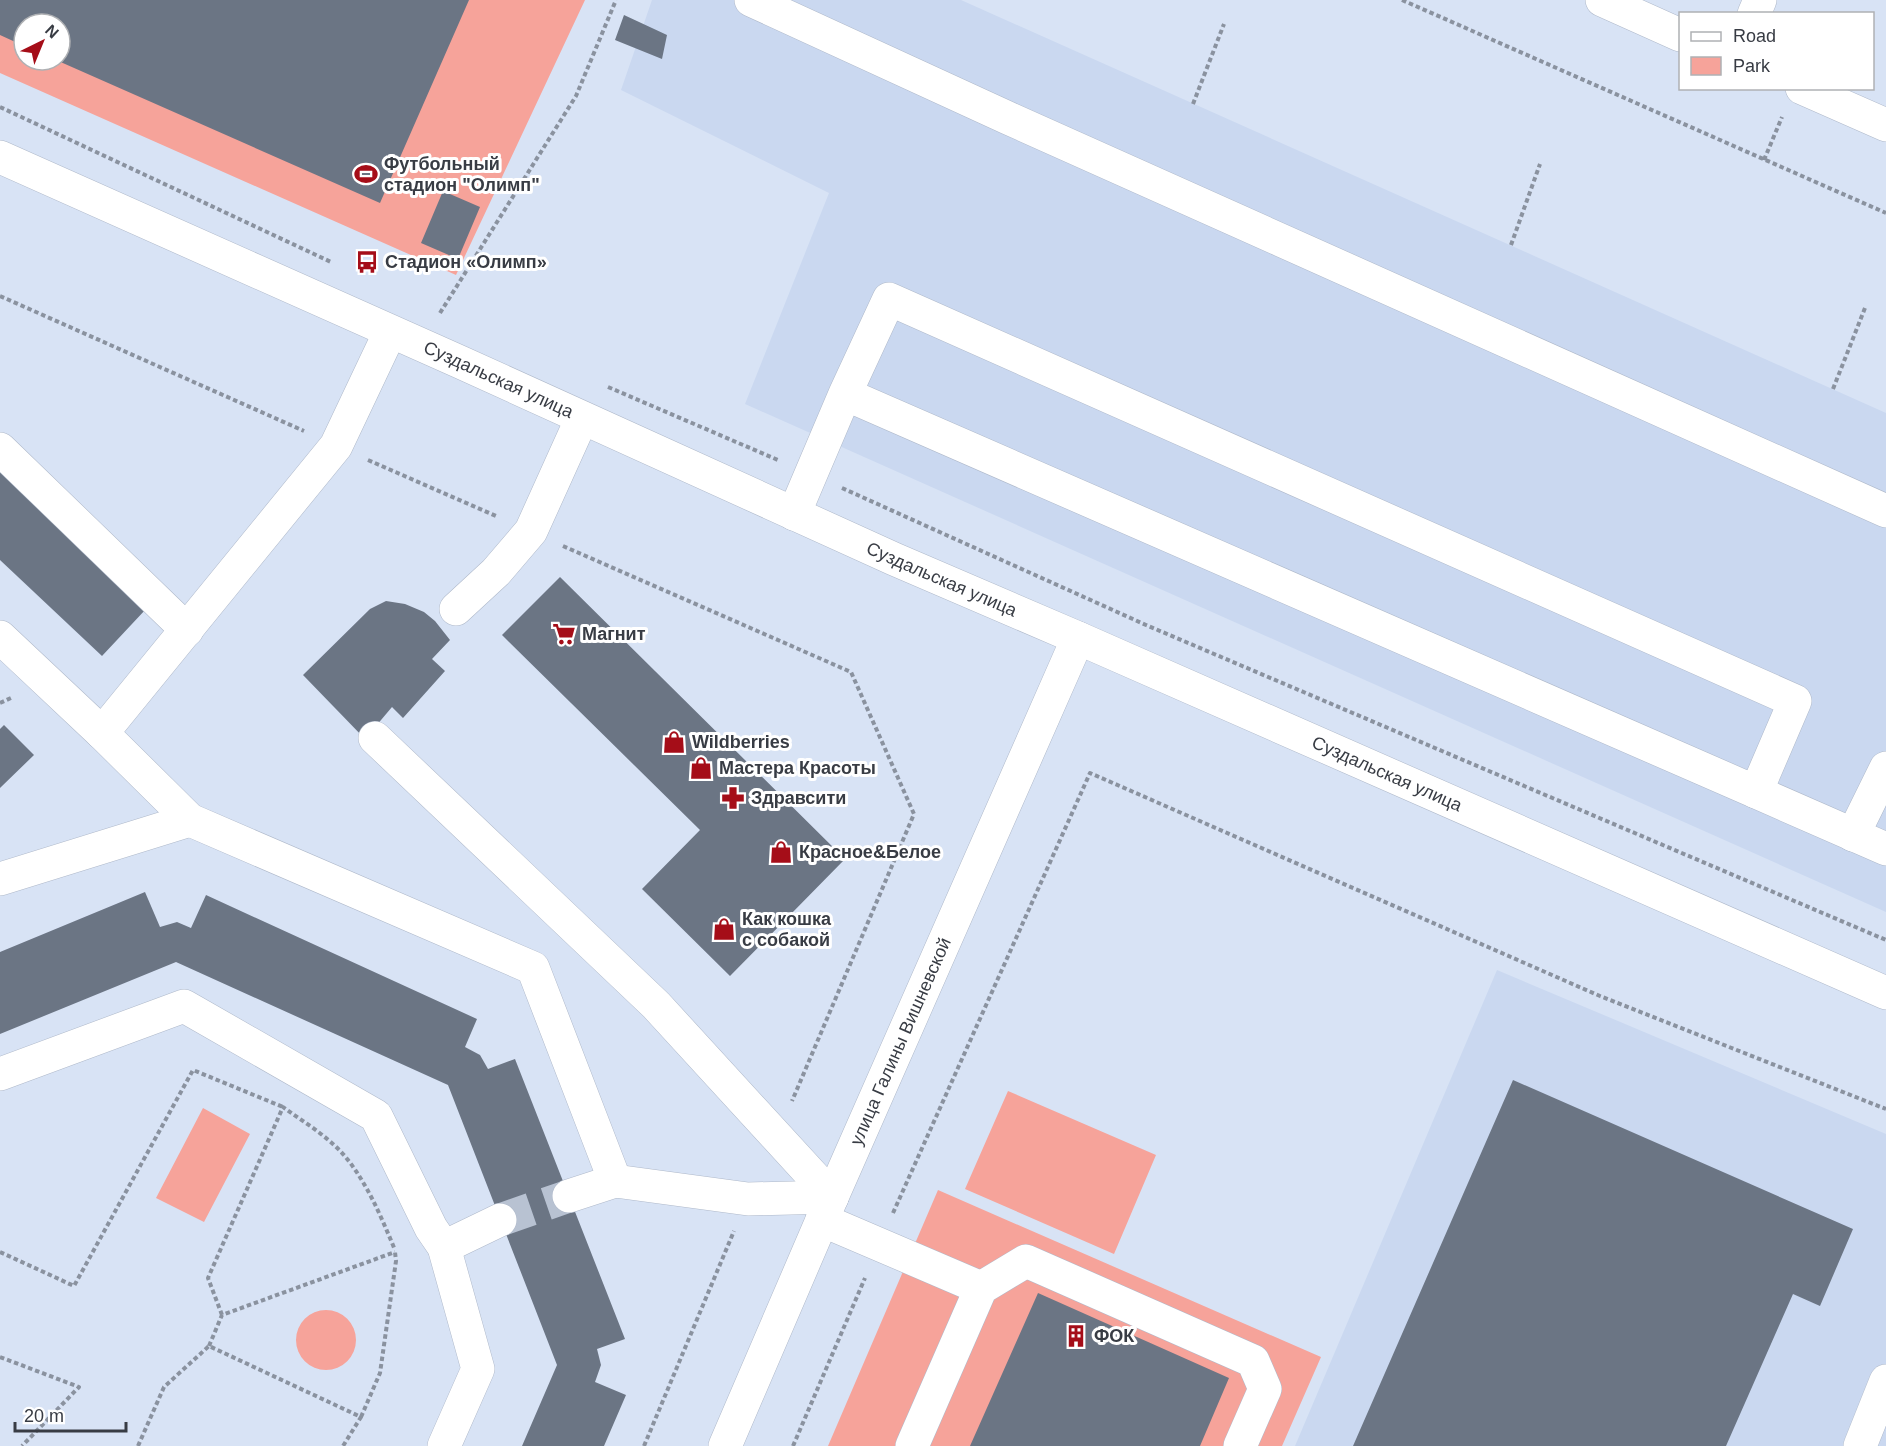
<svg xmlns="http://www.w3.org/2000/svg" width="1886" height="1446" viewBox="0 0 1886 1446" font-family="Helvetica,sans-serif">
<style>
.built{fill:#cad8f0}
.green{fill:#f6a39a;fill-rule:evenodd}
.building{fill:#6b7584}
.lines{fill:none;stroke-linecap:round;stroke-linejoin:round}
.minor-tunnel{stroke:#b8c2d2;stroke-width:33;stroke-dasharray:33 16;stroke-linecap:butt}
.minor-casing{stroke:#afb9ca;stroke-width:34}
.major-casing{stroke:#afb9ca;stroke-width:34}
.path{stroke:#8a929f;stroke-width:4;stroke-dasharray:4.5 3;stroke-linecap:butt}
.minor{stroke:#fff;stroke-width:33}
.major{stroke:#fff;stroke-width:33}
.labels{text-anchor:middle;stroke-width:6;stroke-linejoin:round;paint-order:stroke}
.poi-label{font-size:18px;font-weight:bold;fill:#383c44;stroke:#fff;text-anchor:start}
.street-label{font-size:18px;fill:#383c44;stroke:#fff}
</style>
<rect width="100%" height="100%" fill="#d8e3f5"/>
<!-- built -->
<path class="built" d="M652,0H961L1886,413V912L745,404L829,193L621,90Z
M1497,970L1886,1134V1446H1295Z"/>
<!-- green -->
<path class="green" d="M0,0H585L456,275L0,73ZM24,24H60V60H24Z
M1008,1091L1156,1155L1114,1254L965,1189Z
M203,1108L250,1134L204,1222L156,1198Z
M938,1190L1321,1357L1282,1446H828Z
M296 1340a30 30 0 1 1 60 0a30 30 0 1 1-60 0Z"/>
<!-- building -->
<path class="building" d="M0,0H469L380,203L56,60H60V24H24V46L0,35Z
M624,15L667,35L662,59L615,40Z
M443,191L480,207L458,259L421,243Z
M0,470L146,609L102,656L0,560Z
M560,577L845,859L730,976L642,889L700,830L502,635Z
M386,601L405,604L424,612L435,621L450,640L432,659L445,671L403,718L392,707L365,739L303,675L370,609Z
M4,725L34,755L0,788V729Z
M145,892L160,927L177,922L191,928L206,895L477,1019L465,1047L480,1055L488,1069L515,1059L625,1339L597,1349L601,1365L595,1382L626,1395L604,1446H522L557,1365L448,1085L176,962L0,1034V952Z
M1513,1080L1853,1229L1820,1306L1793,1294L1726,1446H1353Z
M1038,1293L1229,1378L1200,1446H970Z"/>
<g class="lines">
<!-- minor-tunnel -->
<path class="minor-tunnel" d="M500,1220L569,1196"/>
<!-- minor casing -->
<g class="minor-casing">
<g id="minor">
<path d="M751,0L1008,118L1886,511"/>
<path d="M1754,14L1760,0"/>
<path id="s1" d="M0,157L460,362L894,559L1078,638L1886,993"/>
<path d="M390,332L336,446L102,733L190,820L533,968L615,1181"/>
<path d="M0,449L187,630"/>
<path d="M794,514L845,394L1756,792L1795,701L889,299L845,394"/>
<path d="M456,609L496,572L531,531L582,418"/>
<path d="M0,637L102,733"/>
<path d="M375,738L656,1005L832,1197"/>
<path d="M1756,792L1886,849"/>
<path d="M1853,835L1886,768"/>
<path d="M0,879L190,820"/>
<path d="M0,1074L184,1006L376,1116L431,1228L444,1247L478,1369L444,1446"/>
<path d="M569,1196L615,1181L748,1199L832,1197"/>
<path d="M822,1220L981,1288"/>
<path d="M444,1247L500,1220"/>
<path id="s2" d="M725,1446L832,1197L1078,638"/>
<path d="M912,1446L981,1288L1026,1261L1253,1361L1265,1389L1240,1446"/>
<path d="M1860,1446L1886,1381"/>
</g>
</g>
<!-- major casing -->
<g class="major-casing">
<path id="major" d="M1602,0L1680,35
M1802,88L1886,125"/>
</g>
<!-- path -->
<path class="path" d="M1402,0L1886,213
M1193,104L1224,24
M0,107L331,262
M1764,160L1782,117
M1511,245L1540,164
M0,296L304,431
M440,313L576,96L616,0
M608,387L778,460
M1833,389L1865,308
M368,460L496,516
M842,488L1146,625L1886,940
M563,546L851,672L914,814L792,1101
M0,703L13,697
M893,1213L1090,773L1600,996L1886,1109
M0,1252L74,1286L193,1070L283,1107
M222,1315L208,1278L283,1107C305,1123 331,1138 348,1160C369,1187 382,1219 395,1250
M209,1346L222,1315L395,1252
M0,1357L79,1387L22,1446
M361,1417L380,1373L396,1261L395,1252
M138,1446L164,1387L209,1346L361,1417L343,1446
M644,1446L734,1231
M793,1446L865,1278"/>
<!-- minor -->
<use href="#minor" class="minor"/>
<!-- major -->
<use href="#major" class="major"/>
</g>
<!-- icons -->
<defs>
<g id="stadium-bare" transform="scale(1.8)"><path d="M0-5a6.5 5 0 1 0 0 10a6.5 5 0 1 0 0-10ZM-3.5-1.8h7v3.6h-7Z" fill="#a50d18" stroke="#fff" stroke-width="2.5" paint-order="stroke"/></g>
<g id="bus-bare" transform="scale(1.8)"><path d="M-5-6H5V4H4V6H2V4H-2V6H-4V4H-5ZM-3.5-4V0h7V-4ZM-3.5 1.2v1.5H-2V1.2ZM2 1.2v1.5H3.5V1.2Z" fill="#a50d18" stroke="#fff" stroke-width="2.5" paint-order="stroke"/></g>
<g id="supermarket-bare" transform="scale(1.8)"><path d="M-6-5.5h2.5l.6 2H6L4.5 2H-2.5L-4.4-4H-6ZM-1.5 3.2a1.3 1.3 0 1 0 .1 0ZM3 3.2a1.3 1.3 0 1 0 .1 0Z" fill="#a50d18" stroke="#fff" stroke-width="2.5" paint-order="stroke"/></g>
<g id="shop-bare" transform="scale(1.8)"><path d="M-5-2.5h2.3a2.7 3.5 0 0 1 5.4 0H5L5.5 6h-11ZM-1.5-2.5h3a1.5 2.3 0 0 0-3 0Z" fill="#a50d18" stroke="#fff" stroke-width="2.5" paint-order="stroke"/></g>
<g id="pharmacy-bare" transform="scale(1.8)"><path d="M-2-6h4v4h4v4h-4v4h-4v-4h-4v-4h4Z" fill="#a50d18" stroke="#fff" stroke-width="2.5" paint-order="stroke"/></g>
<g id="building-bare" transform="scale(1.8)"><path d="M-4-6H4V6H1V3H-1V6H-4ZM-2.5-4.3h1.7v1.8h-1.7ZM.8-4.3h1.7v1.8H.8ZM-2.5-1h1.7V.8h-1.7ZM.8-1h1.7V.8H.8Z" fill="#a50d18" stroke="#fff" stroke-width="2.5" paint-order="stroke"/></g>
</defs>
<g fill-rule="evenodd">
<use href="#stadium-bare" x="366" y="174"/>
<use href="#bus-bare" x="367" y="262"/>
<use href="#supermarket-bare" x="564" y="634"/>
<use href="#shop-bare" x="674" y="742"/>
<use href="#shop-bare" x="701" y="768"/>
<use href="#pharmacy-bare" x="733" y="798"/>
<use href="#shop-bare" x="781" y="852"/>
<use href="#shop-bare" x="724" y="929"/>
<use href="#building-bare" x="1076" y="1336"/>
</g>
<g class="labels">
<!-- poi labels -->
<g class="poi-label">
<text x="384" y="170">Футбольный<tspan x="384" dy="21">стадион "Олимп"</tspan></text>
<text x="385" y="268">Стадион «Олимп»</text>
<text x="582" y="640">Магнит</text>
<text x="692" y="748">Wildberries</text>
<text x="719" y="774">Мастера Красоты</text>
<text x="751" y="804">Здравсити</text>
<text x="799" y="858">Красное&amp;Белое</text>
<text x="742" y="925">Как кошка<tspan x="742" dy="21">с собакой</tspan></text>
<text x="1094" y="1342">ФОК</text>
</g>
<!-- street labels -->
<g class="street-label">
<text dy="6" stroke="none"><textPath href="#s1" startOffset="546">Суздальская улица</textPath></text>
<text dy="6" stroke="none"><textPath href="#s1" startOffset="1032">Суздальская улица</textPath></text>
<text dy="6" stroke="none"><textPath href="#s1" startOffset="1518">Суздальская улица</textPath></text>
<text dy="6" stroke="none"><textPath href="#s2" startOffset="441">улица Галины Вишневской</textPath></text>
</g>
</g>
<!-- legend -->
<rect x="1679" y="12" width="195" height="78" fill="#ffffff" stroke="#afb1b4" stroke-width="1.5"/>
<rect x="1691" y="32" width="30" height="9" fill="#ffffff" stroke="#afb1b4" stroke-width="1.5"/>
<text x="1733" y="42" font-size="18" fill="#383c44">Road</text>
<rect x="1691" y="57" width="30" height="18" fill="#f6a39a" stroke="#afb1b4" stroke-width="1.5"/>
<text x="1733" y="72" font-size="18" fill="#383c44">Park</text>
<!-- north arrow -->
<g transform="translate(42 42) rotate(43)"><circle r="28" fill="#ffffff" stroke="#afb1b4" stroke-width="1.5"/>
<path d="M0-4.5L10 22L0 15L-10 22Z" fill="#a50d18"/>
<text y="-9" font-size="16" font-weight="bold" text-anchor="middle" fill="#383c44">N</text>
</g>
<!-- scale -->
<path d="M15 1422v9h111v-9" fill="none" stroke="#383c44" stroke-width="3"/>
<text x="24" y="1422" font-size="18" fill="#383c44" stroke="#ffffff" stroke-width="4.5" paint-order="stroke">20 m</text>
</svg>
